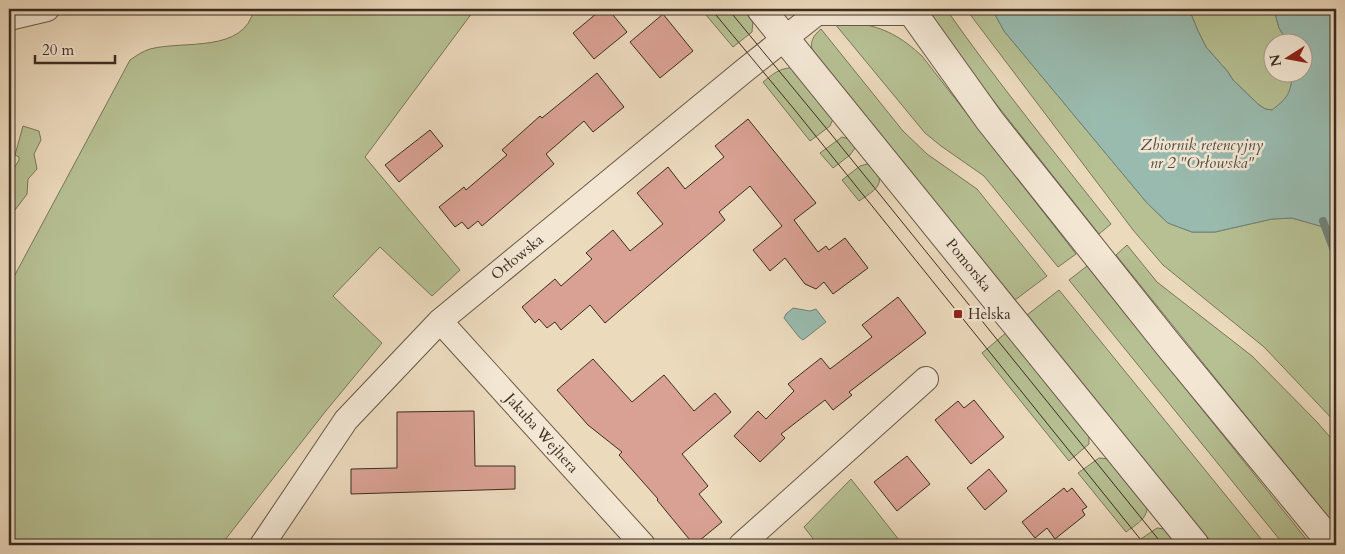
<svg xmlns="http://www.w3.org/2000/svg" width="1345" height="554" viewBox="0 0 1345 554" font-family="Cardo,serif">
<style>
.green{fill:#b6c093;stroke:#78765a}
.water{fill:#99bbaf;stroke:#738277}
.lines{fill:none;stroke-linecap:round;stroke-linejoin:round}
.stream{stroke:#738277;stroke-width:8}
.building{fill:#d9a193;stroke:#3b2c22}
.minor-casing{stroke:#675849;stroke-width:26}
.tertiary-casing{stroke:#675849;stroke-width:30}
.minor{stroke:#f3e7d4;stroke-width:24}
.tertiary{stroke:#f3e7d4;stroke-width:28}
.tram{stroke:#3b2c22;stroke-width:1}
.poi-dot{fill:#8f2418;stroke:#f3e7d4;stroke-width:2}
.labels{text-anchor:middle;stroke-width:5;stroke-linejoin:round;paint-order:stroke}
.street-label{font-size:15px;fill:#3b2c22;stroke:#f3e7d4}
.poi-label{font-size:15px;fill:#3b2c22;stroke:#f3e7d4;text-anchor:start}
.water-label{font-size:16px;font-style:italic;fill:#525045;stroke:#f3e7d4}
</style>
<rect width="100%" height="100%" fill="#ecdabd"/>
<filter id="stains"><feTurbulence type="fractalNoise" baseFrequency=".004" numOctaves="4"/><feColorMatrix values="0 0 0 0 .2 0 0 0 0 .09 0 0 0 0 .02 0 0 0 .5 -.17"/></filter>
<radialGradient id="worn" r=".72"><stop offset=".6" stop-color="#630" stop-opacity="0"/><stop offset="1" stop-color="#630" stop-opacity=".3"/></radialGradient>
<!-- green -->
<path class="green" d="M254,9H475L365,157L460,270L432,296L380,247L333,296L382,343L325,412L221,545H9V286L130,60C136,56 143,51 150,49C184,40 244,54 254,9Z
M701,9H746L753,20L752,32L733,47Z
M926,9H946C998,83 1055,153 1111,224L1099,234L959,57Z
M966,9H992L1004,31L1147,203L1168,223L1192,232H1215L1272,219L1292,218L1327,228L1336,225V423L1264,347L1163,265L1133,230Z
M1189,9H1272L1275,13L1279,28L1288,42H1272V72L1293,73C1290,94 1290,96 1273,110L1265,109L1258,104L1233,80L1228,72L1206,47L1198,31Z
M857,23C886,28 901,37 922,56L1076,254L1058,267L984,176L941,146L925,133L835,24Z
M821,29L903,131L927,154L977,189L1047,276L1015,300L813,53C809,42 813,36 821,29Z
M791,68L795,70L833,119L830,126L810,141L763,82C772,75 779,68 791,68Z
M23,126L39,131L41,140L34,154L37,169L28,179L27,194L15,210L9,213V177L19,160V157L15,155Z
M842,137L849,139L855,148L850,155L833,168L820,153Z
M867,164C871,166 873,168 876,172C887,185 869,194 859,201L842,180L860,166Z
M1127,245L1157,282L1252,356L1317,422L1336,444V528L1116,255Z
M1087,266L1311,545H1284L1069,280Z
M1059,290L1266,545H1212L1027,315Z
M1007,332L1089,435V444L1069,461L982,353Z
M1099,458L1109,459L1147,506C1148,519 1135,525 1126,532L1078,473Z
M851,479L903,545H818L804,527Z
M1157,528L1165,529L1180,545H1137L1135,543Z"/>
<!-- water -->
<path class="water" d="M992,9H1189L1198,31L1206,47L1228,72L1233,80L1258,104L1265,109L1272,110C1289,97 1290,93 1293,73L1302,72V42H1288L1279,28L1275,13L1272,9H1336V225L1327,228L1292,218L1272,219L1215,232H1192L1168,223L1147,203L1004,31Z
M793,308L810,311L816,309L826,322L803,340L799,337L784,318L786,314Z"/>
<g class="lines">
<!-- stream -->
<path class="stream" d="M1323,221L1336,256"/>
</g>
<!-- building -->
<path class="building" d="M602,9H608L627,32L594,59L573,33Z
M663,14L693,51L660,78L630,42Z
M597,73L624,107L593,132L584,121L546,154L554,164L482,226L478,221L468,229L462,222L455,227L439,207L464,187L466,190L507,155L502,150L540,116L542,118Z
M748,119L816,203L794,220L818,252L826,246L829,250L845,238L868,268L833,294L824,282L816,289L805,284L785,258L770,271L753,250L782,226L750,186L719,212L725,220L605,323L590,305L561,330L555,322L547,328L539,319L535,323L522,307L555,279L561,286L592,259L586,253L613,230L630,251L663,224L637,193L668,167L685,189L724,157L715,146Z
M430,130L443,146L399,182L385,165Z
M898,297L926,333L849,392L852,395L833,410L825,400L781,434L785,438L760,462L734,436L758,411L766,419L794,391L788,384L821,358L830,369L872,337L862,325Z
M593,359L632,402L664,375L694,411L715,393L731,412L682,454L708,486L699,494L722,522L694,545L657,500L658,499L619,455L622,452L588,425L557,390Z
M974,400L1004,437L971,464L935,420L958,401L964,408Z
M474,411L475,466H515V489L351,494V469L397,468V412Z
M907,456L930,484L897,511L874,482Z
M989,469L1007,491L985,510L967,488Z
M1064,488L1067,492L1072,488L1087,507L1082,510L1085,515L1055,539L1047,528L1035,538L1022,522Z"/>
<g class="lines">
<!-- minor casing -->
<g class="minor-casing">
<path id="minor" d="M817,13H912
M9,18L47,9
M440,321L643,545
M262,545L346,420L440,321L745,70L822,9
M741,545L926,379"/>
</g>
<!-- tertiary casing -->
<g class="tertiary-casing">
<path id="tertiary" d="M761,9L1195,545
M910,9L990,121L1170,347L1333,545"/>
</g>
<!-- minor -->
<use href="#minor" class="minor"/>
<!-- tertiary -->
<use href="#tertiary" class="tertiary"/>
<!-- tram -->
<path class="tram" d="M711,9L794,109L1145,545
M728,9L831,134L1163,545"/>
</g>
<!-- markers -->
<rect class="poi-dot" x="953" y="309" width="10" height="10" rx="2.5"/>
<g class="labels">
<!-- street labels -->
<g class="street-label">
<text transform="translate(517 257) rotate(-39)" y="5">Orłowska</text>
<text transform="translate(969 265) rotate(51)" y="5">Pomorska</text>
<text transform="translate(542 433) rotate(48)" y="5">Jakuba Wejhera</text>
</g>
<!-- poi labels -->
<g class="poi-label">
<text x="968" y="319">Helska</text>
</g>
<!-- water labels -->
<g class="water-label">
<text x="1202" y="150">Zbiornik retencyjny<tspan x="1202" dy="18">nr 2 "Orłowska"</tspan></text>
</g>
</g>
<!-- margin -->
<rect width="1345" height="554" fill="none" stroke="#ecdabd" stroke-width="30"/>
<rect x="10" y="10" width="1325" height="534" fill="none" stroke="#3b2c22" stroke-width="2.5"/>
<rect x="15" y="15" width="1315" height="524" fill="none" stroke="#3b2c22"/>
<!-- north arrow -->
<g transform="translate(1288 58) rotate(259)"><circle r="24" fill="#f3e7d4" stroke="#a99c8d"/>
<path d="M0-4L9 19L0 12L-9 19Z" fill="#8f2418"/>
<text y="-8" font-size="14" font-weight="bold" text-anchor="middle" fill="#3b2c22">N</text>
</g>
<!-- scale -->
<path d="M35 55v8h80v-8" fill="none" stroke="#3b2c22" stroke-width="2.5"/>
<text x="42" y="55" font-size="15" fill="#3b2c22" stroke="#f3e7d4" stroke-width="4" paint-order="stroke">20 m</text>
<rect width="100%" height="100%" filter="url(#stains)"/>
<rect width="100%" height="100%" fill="url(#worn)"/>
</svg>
